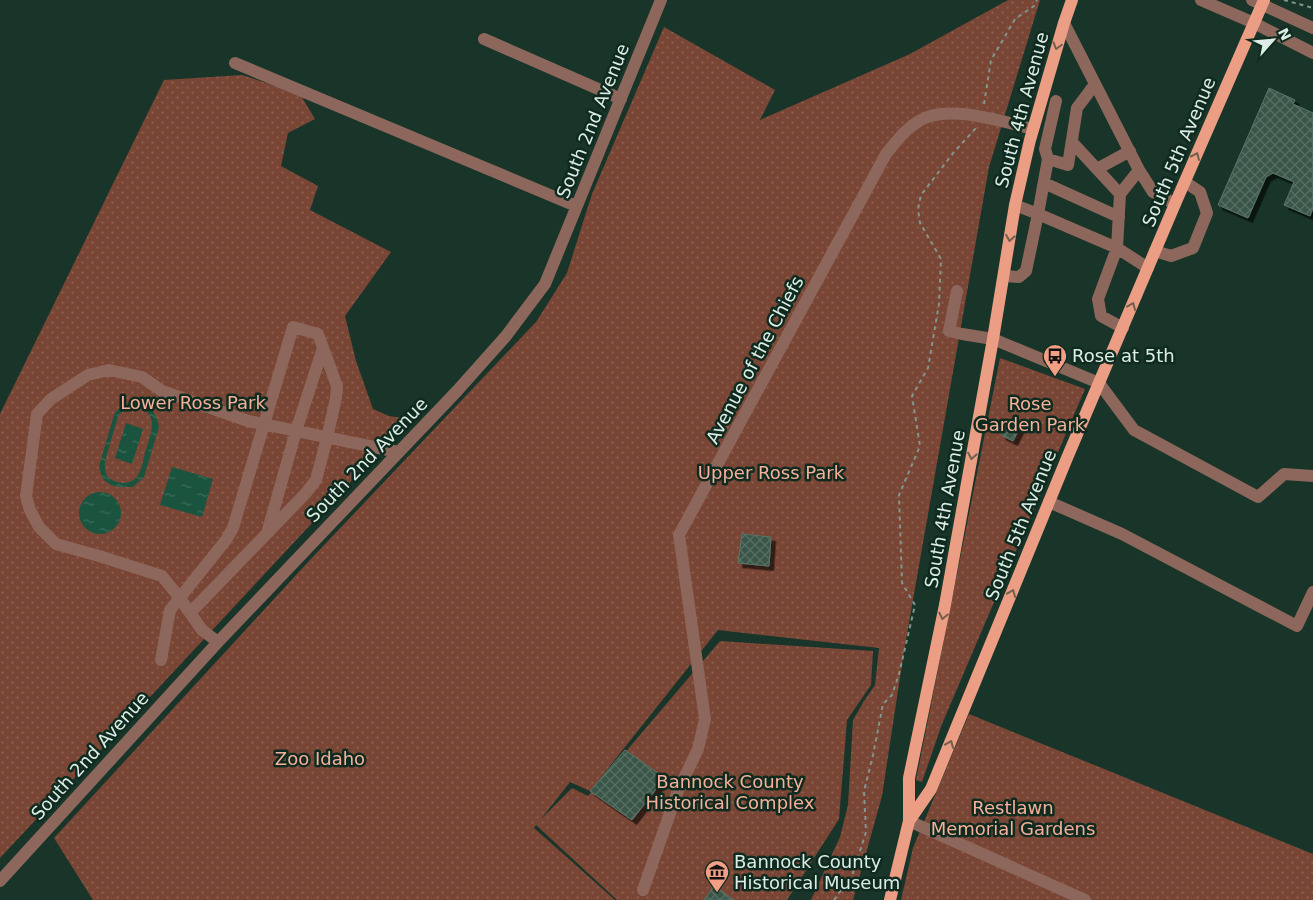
<svg xmlns="http://www.w3.org/2000/svg" width="1313" height="900" viewBox="0 0 1313 900" font-family="'DejaVu Sans',sans-serif">
<style>
.park{fill:url(#park-dots)}
.water{fill:url(#water-ripples);fill-rule:evenodd}
.building{fill:url(#building-cross-hatch);stroke:#587568;filter:url(#shadow)}
.lines{fill:none;stroke-linecap:round;stroke-linejoin:round}
.path{stroke:#81968c;stroke-width:2;stroke-dasharray:4 4;stroke-linecap:butt}
.minor{stroke:#8d675b;stroke-width:12}
.major{stroke:#ec9e85;stroke-width:12}
.oneway{stroke:#725f4d}
.labels{text-anchor:middle;stroke-width:5;stroke-linejoin:round;paint-order:stroke}
.street-label{font-size:18px;fill:#ddede5;stroke:#0f2b1f}
.poi-label{font-size:18px;fill:#ddede5;stroke:#0f2b1f;text-anchor:start}
.park-label{font-size:18px;fill:#f6b09a;stroke:#0f2b1f}
</style>
<defs>
<pattern id="park-dots" width="8" height="8" patternUnits="userSpaceOnUse" patternTransform="scale(1.25)"><rect width="8" height="8" fill="#794535"/><path d="M2 2h.1M6 6h.1" fill="none" stroke="#8c6052" stroke-width="1.8" stroke-linecap="round"/></pattern>
<pattern id="water-ripples" width="26" height="14" patternUnits="userSpaceOnUse" patternTransform="scale(1.25)"><rect width="26" height="14" fill="#1b543e"/><path d="M2 4q2-2 4 0t4 0M15 11q2-2 4 0t4 0" fill="none" stroke="#3c6d5a"/></pattern>
<pattern id="building-cross-hatch" width="8" height="8" patternUnits="userSpaceOnUse" patternTransform="scale(1.25)"><rect width="8" height="8" fill="#3a5749"/><path d="M0 0l8 8M0 8l8-8" fill="none" stroke="#566f63"/></pattern>
<filter id="shadow"><feDropShadow dx="4.5" dy="4.5" stdDeviation="0" flood-color="#0009"/></filter>
</defs>
<rect width="100%" height="100%" fill="#193529"/>
<!-- park -->
<path class="park" d="M1008,0H1040L989,167L904,651L882,796L853,900H811L840,837L848,805L853,720L864,701L875,685L879,648L718,630L590,791L570,782L541,819L572,788L588,796L720,641L873,651L871,685L847,720L839,819L787,900H617L536,825L534,828L615,900H93L54,838L308,562L536,322L567,273L592,194L664,27L775,90L760,120L910,54Z
M242,75L300,94L315,119L288,133L281,166L318,186L310,210L391,252L345,316L356,361L373,409L389,416L409,419L0,858V414L164,80Z
M1000,358L1085,389L942,724L922,782L916,780Z
M969,714L1313,854V900H901L913,848Z"/>
<!-- water -->
<path class="water" d="M138,402C151,405 157,414 159,427L144,477L133,487H119L111,485L104,480L101,474L99,466L114,415C120,405 127,403 138,402ZM137,407C161,413 150,436 145,453C143,460 142,469 138,475C135,481 128,483 122,483C98,480 105,462 109,447C112,437 115,427 118,417C123,409 129,408 137,407Z
M126,423L143,429L132,464L115,458Z
M172,467L213,479L202,517L160,505Z
M79 513a21 21 0 1 1 42 0a21 21 0 1 1-42 0Z"/>
<!-- building -->
<path class="building" d="M1269,88L1295,100L1293,104L1313,113V208L1310,216L1284,205L1294,182L1273,173L1266,177L1248,218L1218,205Z
M1007,421L1020,427L1013,441L1001,435Z
M742,534L771,537L769,566L738,563Z
M625,750L665,778L632,820L590,791Z
M714,886L734,900H704Z"/>
<g class="lines">
<!-- path -->
<path class="path" d="M1284,0L1313,8
M984,104L991,60L1004,38L1015,19L1034,6L1037,0
M834,900L853,873L866,832L864,791L873,755L883,704L892,695L899,674L915,605L902,583L899,495L920,446L912,396L928,368L939,304L941,259L920,223L918,209L921,195L954,152L977,127"/>
<!-- minor -->
<path class="minor" d="M1201,0L1254,23L1313,53
M1252,0L1313,28
M1064,23L1139,170L1153,192L1175,204
M484,39L621,99
M235,63L576,206
M1056,101L1045,149L1048,159L1068,165L1077,108L1095,84
M1072,142L1120,194
M1097,169L1130,151
M1139,170L1120,194L1117,248L1148,268
M1044,183L1119,217
M1015,205L1038,214L1048,159
M1155,251L1171,256L1193,248L1207,213L1200,192L1185,182
M1004,276L1019,277L1026,271L1038,214L1117,248L1098,299L1101,316L1123,328
M957,291L949,331L962,334L993,339L1099,383L1134,430L1258,497L1284,474L1313,476
M1049,502L1122,534L1297,626L1313,592
M268,530L296,431L323,348
M218,642L202,630L179,597L162,576L99,556L56,544L39,527L30,510L26,496L37,414L51,399L88,375L109,370L142,377L162,391L248,421L398,452
M161,660L170,610L226,540L233,528L293,327L318,334L337,386L336,398L327,438L316,480L305,494L190,613
M909,821L1085,900
M0,881L218,642L457,391L506,336L545,284L661,0
M643,890L677,793L698,749L705,719L679,535L886,154C896,142 905,129 919,121C947,103 1003,122 1033,129"/>
<!-- major -->
<path class="major" d="M909,821V778L945,605L993,339L1015,205L1030,140L1064,23L1072,0
M890,900L909,821L931,789L1067,458L1175,204L1264,0"/>
</g>
<!-- one-way arrows -->
<defs><path id="oneway-chevron" d="M-2-3.5L2.5 0L-2 3.5" fill="none" stroke-width="1.6" stroke-linecap="round" stroke-linejoin="round" transform="scale(1.25)"/></defs>
<g class="oneway">
<use href="#oneway-chevron" transform="translate(1057 46) rotate(106)"/>
<use href="#oneway-chevron" transform="translate(1196 156) rotate(-66)"/>
<use href="#oneway-chevron" transform="translate(1010 238) rotate(99)"/>
<use href="#oneway-chevron" transform="translate(1132 306) rotate(-67)"/>
<use href="#oneway-chevron" transform="translate(972 456) rotate(100)"/>
<use href="#oneway-chevron" transform="translate(1012 593) rotate(-68)"/>
<use href="#oneway-chevron" transform="translate(943 616) rotate(102)"/>
<use href="#oneway-chevron" transform="translate(950 744) rotate(-68)"/>
</g>
<!-- icons -->
<defs>
<g id="bus-pin" transform="scale(1.25)"><path d="M0 17L-7.5 6A9.5 9.5 0 1 1 7.5 6Z" fill="#f39f84" stroke="#0f2b1f"/><path d="M-5-6H5V4H4V6H2V4H-2V6H-4V4H-5ZM-3.5-4V0h7V-4ZM-3.5 1.2v1.5H-2V1.2ZM2 1.2v1.5H3.5V1.2Z" fill="#111"/></g>
<g id="museum-pin" transform="scale(1.25)"><path d="M0 17L-7.5 6A9.5 9.5 0 1 1 7.5 6Z" fill="#f39f84" stroke="#0f2b1f"/><path d="M0-6L6-3V-2H-6V-3ZM-5-1h2V3h-2ZM-1-1h2V3h-2ZM3-1h2V3H3ZM-6 4H6V6H-6Z" fill="#111"/></g>
</defs>
<g fill-rule="evenodd">
<use href="#bus-pin" x="1055" y="356"/>
<use href="#museum-pin" x="717" y="872"/>
</g>
<g class="labels">
<!-- street labels -->
<g class="street-label">
<text transform="translate(1022 110) rotate(-75)" y="6">South 4th Avenue</text>
<text transform="translate(593 121) rotate(-68)" y="6">South 2nd Avenue</text>
<text transform="translate(1179 152) rotate(-67)" y="6">South 5th Avenue</text>
<text transform="translate(755 360) rotate(-62)" y="6">Avenue of the Chiefs</text>
<text transform="translate(367 460) rotate(-46)" y="6">South 2nd Avenue</text>
<text transform="translate(945 509) rotate(-80)" y="6">South 4th Avenue</text>
<text transform="translate(1021 525) rotate(-68)" y="6">South 5th Avenue</text>
<text transform="translate(90 756) rotate(-48)" y="6">South 2nd Avenue</text>
</g>
<!-- poi labels -->
<g class="poi-label">
<text x="1072" y="362">Rose at 5th</text>
<text x="734" y="868">Bannock County<tspan x="734" dy="21">Historical Museum</tspan></text>
</g>
<!-- park labels -->
<g class="park-label">
<text x="193" y="409">Lower Ross Park</text>
<text x="1030" y="410">Rose<tspan x="1030" dy="21">Garden Park</tspan></text>
<text x="771" y="479">Upper Ross Park</text>
<text x="320" y="765">Zoo Idaho</text>
<text x="730" y="788">Bannock County<tspan x="730" dy="21">Historical Complex</tspan></text>
<text x="1013" y="814">Restlawn<tspan x="1013" dy="21">Memorial Gardens</tspan></text>
</g>
</g>
<!-- north arrow -->
<g transform="translate(1273 40) rotate(63)" stroke="#0f2b1f" stroke-width="4" paint-order="stroke">
<path d="M0-4L9 19L0 12L-9 19Z" fill="#ddede5"/>
<text y="-8" font-size="14" font-weight="bold" text-anchor="middle" fill="#ddede5">N</text>
</g>
</svg>
